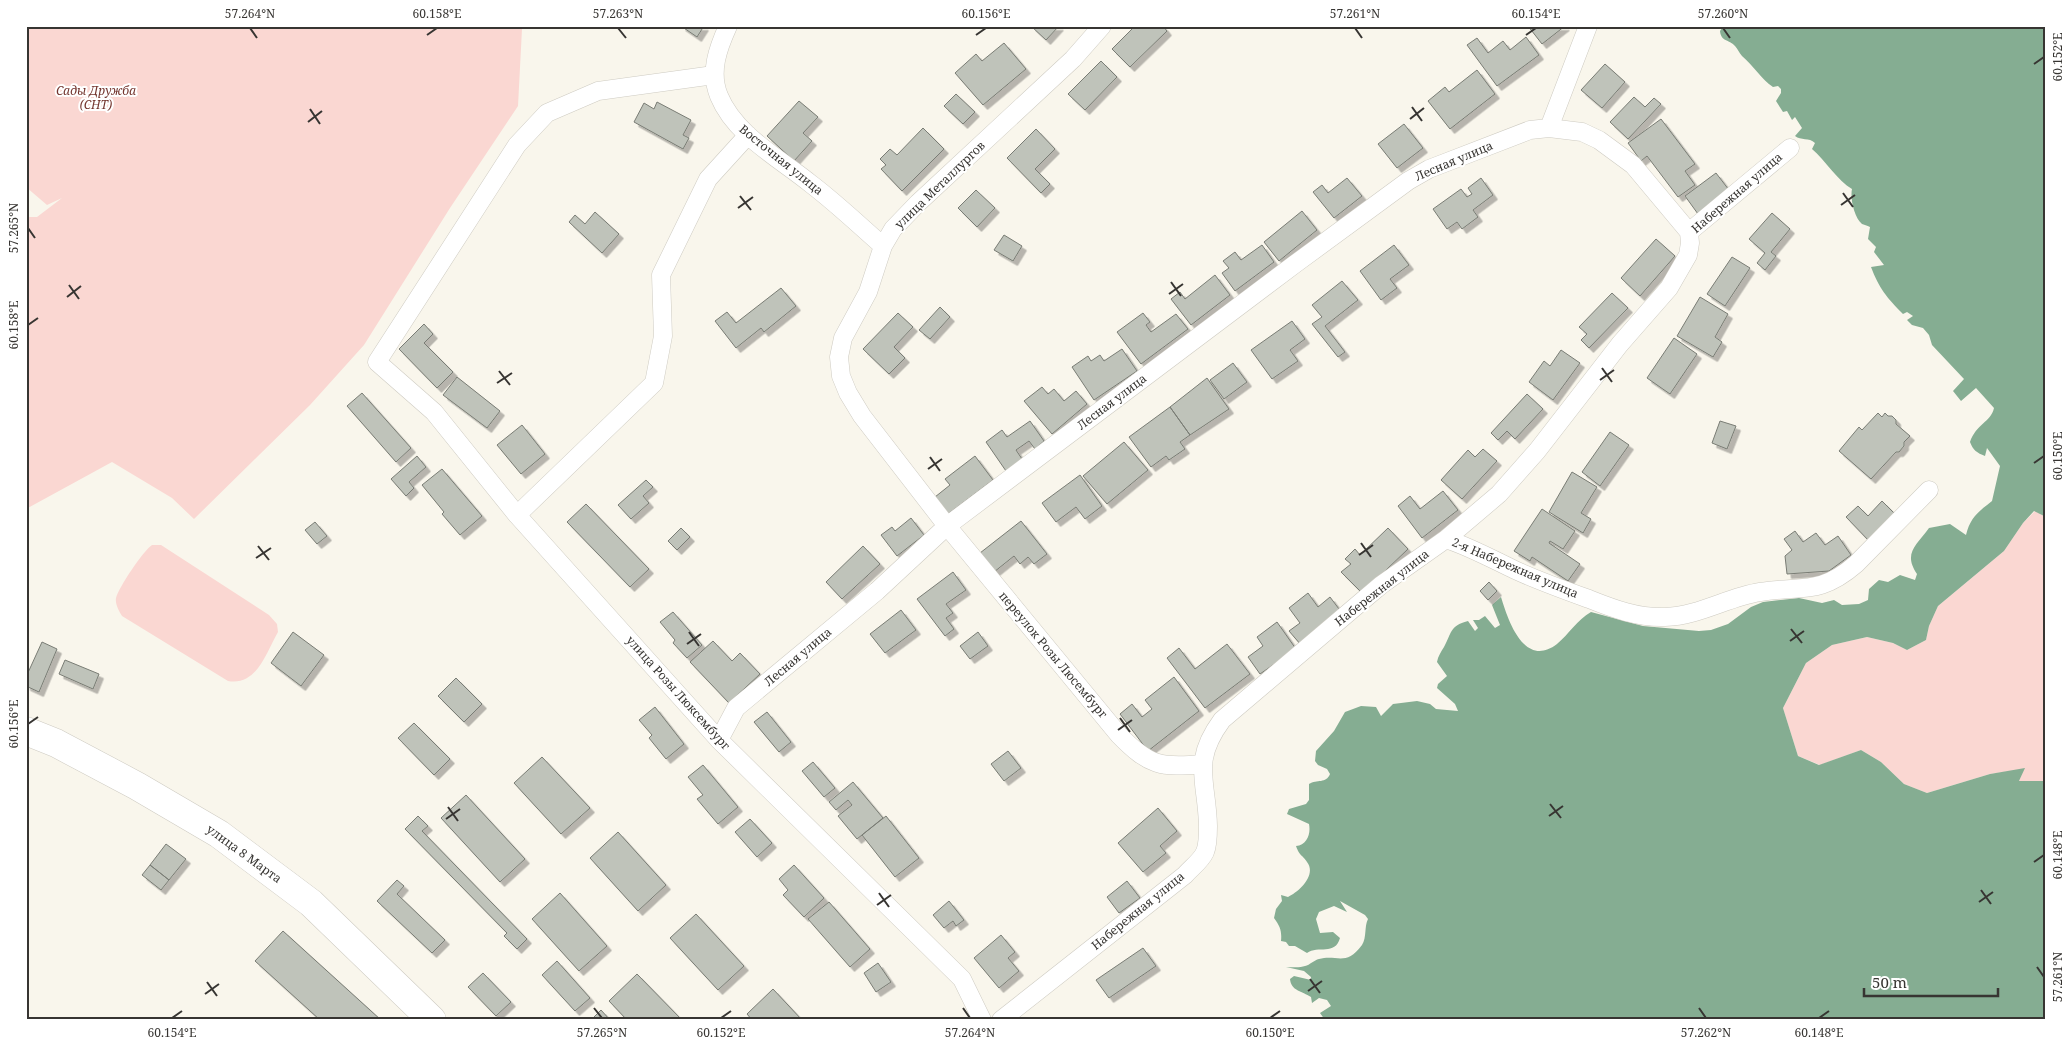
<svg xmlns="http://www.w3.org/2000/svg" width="2072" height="1046" viewBox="0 0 2072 1046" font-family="'Noto Serif',serif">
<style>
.green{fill:#fad7d2}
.water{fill:#85ad92}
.building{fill:#bfc3ba;stroke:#797c74;filter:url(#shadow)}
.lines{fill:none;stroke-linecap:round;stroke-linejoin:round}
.minor-casing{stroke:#cecbc2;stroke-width:19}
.primary-casing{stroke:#cecbc2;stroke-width:29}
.minor{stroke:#fff;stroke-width:18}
.primary{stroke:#fff;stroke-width:28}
.ticks{fill:none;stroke:#373532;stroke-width:2}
.labels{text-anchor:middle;stroke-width:4;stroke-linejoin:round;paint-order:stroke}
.park-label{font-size:12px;font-style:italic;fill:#73352e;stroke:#fff}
.street-label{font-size:12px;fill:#373532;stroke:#fff}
.neatline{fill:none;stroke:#373532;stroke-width:2}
.ticks-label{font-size:12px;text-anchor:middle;fill:#373532}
</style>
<defs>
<filter id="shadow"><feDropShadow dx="4.5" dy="4.5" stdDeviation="0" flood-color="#0004"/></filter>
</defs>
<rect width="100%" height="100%" fill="#f9f6ec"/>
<!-- green -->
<path class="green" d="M26,26H521L522,29L518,106L450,208L364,345L310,405L194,519L172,498L112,462L26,509V217H37L62,198L47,205L26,187Z
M2035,511L2046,517V781H2019L2024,769L1990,774L1927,793L1904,784L1881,762L1861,750L1820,765L1798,756L1783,708L1806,663L1832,645L1867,637L1893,643L1907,650L1926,640L1929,626L1938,606L2004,551L2023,523Z
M152,545H161L269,615L277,624L278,632C266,653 257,686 228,681L122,616C119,611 115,604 116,598C119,587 143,551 152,545Z"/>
<!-- water -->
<path class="water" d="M1719,26H2046V517L2034,511L2023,523L2004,551L1938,606L1929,626L1926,640L1907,650L1893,643L1867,637L1832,645L1806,663L1783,708L1798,756L1819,765L1861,750L1881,762L1904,784L1927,793L1990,774L2025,768L2019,781H2046V1020H1325L1320,1013L1331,1006L1327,1000L1319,998L1312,1003L1311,997C1302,991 1291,991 1290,979L1294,976L1311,980V977L1304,971L1286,967C1292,967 1300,968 1305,966C1310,965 1314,960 1319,959C1337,954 1346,967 1362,945C1367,937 1364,927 1368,919L1365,915L1340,901L1347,912L1334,906L1319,912L1316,919L1320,933L1333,932L1340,938C1335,956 1318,945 1307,953L1295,946H1289L1286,942L1281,941C1282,931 1280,926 1274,918L1276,909L1282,901L1281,895L1288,897C1299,892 1317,875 1307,862C1302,854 1300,857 1296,846C1307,845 1311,834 1309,824L1287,814L1289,809L1306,804L1309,800V784C1317,779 1326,784 1330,774L1327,769L1318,765L1315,761L1316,751L1334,731L1345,712L1361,706L1376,707L1381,716L1393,704L1417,701L1430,704L1436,709L1458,711L1455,704L1437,688L1438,684L1447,676L1437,662C1438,656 1441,652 1444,647C1452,633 1449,626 1468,621L1475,631L1478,628L1473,620H1479L1485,616L1495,628L1500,625L1492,605L1501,597C1508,620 1524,669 1557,644C1569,634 1577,620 1591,612L1643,626L1699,631L1711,630L1728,624L1751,607L1763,602L1799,598L1822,603L1834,600L1842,605L1859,604L1868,600L1869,589L1879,580L1888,582L1900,575L1915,580L1917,574C1903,553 1916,546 1929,528L1950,524L1966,535C1970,518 1978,512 1992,501L2000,466L1987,448L1985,456C1977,453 1973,450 1970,442C1976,424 1991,422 1994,408L1976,388L1961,401L1953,391L1964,379L1932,345L1929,335L1923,328L1912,325L1907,320L1913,316L1907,312L1903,314C1887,298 1879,288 1871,267L1884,265L1874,252L1876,247L1868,239L1870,227C1868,226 1865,225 1862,224C1854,217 1850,198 1852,189C1838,181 1825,160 1812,149L1815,143C1809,137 1801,141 1795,136L1802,128L1795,117L1792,120L1787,111L1783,112L1776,101L1781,93V89L1778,86L1773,87C1762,80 1753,65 1742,56C1739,53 1738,49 1735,46C1729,39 1721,42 1720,31L1722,28Z"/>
<!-- building -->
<path class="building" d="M681,26H704L697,37Z
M1031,26H1059L1046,40Z
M1135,26H1163L1167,31L1130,67L1112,49Z
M1528,26H1565L1542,44Z
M1526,37L1539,55L1497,86L1467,45L1477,38L1488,53L1503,41L1510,50Z
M1004,43L1026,69L983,105L955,73L976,54L982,61Z
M1101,61L1117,77L1085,110L1068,94Z
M1605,64L1625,82L1602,108L1581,90Z
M1477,70L1495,94L1450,129L1428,101L1445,87L1449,92Z
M956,94L975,112L963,124L944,106Z
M1634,97L1645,107L1654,98L1661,104L1628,139L1610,122Z
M799,101L818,117L803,133L812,141L794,161L767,136Z
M657,102L691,120L683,135L689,138L683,149L634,122L644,103L654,109Z
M1661,119L1695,164L1685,171L1695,185L1678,197L1647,156L1641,161L1628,143Z
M1404,124L1423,148L1397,168L1378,144Z
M923,128L944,149L902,191L881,169L886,165L880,159L890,149L897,155Z
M1036,129L1055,149L1035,169L1050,184L1041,193L1007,158Z
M1716,173L1729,190L1698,214L1685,196Z
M1347,178L1362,196L1334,218L1313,192L1322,185L1328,193Z
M1481,178L1493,195L1473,210L1478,217L1462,229L1457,222L1447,229L1433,209L1461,189L1467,197L1472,194L1468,188Z
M976,190L995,208L977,227L958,208Z
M1302,211L1317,230L1279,261L1264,242Z
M595,212L619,234L602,253L569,222L575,215L585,224Z
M1772,213L1790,229L1771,252L1776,256L1765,270L1757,263L1765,253L1749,239Z
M1004,235L1022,246L1013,261L994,250Z
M1656,239L1675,256L1640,296L1621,278Z
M1262,245L1274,262L1235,291L1222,273L1229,268L1223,261L1235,252L1241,260Z
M1394,245L1409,265L1390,279L1397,288L1381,300L1360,271Z
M1732,257L1750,268L1725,306L1707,294Z
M1215,275L1230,295L1191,325L1171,299L1180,292L1185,299Z
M1342,281L1358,300L1325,326L1345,352L1338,357L1312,324L1322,317L1312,305Z
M781,288L796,306L764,332L761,328L736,348L715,321L727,312L736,323Z
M1612,293L1628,308L1589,348L1581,340L1587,334L1579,327Z
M1700,297L1728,314L1715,337L1722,342L1713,357L1677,336Z
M940,307L950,317L930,339L919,330Z
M898,313L913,327L894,347L905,358L889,374L863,349Z
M1143,313L1150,322L1146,325L1151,332L1176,314L1188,329L1141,364L1117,332Z
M1292,321L1305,339L1290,350L1298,361L1272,379L1251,350Z
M424,324L433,334L424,343L453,372L437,388L399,349Z
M1674,338L1697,354L1670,394L1647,378Z
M1122,349L1137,371L1094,400L1072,367L1088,356L1091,361L1100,355L1104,361Z
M1561,350L1580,363L1553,400L1529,382L1544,361L1550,366Z
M1233,363L1247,382L1224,399L1210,380Z
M457,377L500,411L487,428L443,395Z
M1207,378L1229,409L1190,435L1170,407Z
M1042,387L1048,394L1054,389L1064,401L1076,391L1087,404L1052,434L1024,401Z
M362,393L411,448L396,462L347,406Z
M1527,394L1543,409L1515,439L1507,431L1498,440L1491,433Z
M1170,407L1190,435L1180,442L1185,449L1169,460L1166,456L1151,467L1129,437Z
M1878,413L1882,417L1885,413L1888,416H1892L1896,420V424L1910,436L1904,442V446L1899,452H1896L1871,479L1839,451L1859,427L1862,430Z
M1030,421L1044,441L1035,449L1029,441L1016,450L1022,459L1006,471L986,442L1002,430L1007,437Z
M1720,421L1736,426L1727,449L1712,443Z
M522,425L545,454L521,474L497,445Z
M1610,432L1629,445L1600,486L1582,472Z
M1124,442L1148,470L1107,504L1083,476Z
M1483,449L1497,461L1462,499L1441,480L1468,450L1475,457Z
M417,456L426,467L409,482L414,488L406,496L391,479Z
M975,456L993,480L948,514L935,497L950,485L945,479Z
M442,469L482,516L460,535L442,514L444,512L422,485Z
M1572,472L1597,487L1581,513L1591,519L1583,533L1549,512Z
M1080,475L1102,506L1085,519L1076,507L1056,522L1042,503Z
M646,480L653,487L643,496L649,503L631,519L618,505Z
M1443,491L1458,510L1422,538L1398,506L1410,496L1420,509Z
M1882,501L1897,516L1870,542L1846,517L1858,506L1868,516Z
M586,504L649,569L630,587L567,522Z
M1542,509L1575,531L1563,549L1550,541L1549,543L1580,564L1568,581L1532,557L1530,561L1514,551Z
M911,518L924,535L897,556L881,535L892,527L895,531Z
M1021,521L1047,554L1034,564L1028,557L1020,564L1014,556L994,572L980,553Z
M315,522L327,536L317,544L305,530Z
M681,528L690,537L677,550L668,541Z
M1388,528L1408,549L1362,593L1341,572L1351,564L1345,559L1355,549L1360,555Z
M1795,531L1803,542L1816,533L1825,545L1838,536L1851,555L1829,571L1787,574L1785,556L1792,550L1784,539Z
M863,546L880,564L842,599L826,582Z
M953,572L966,590L946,604L953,613L946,618L954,629L945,636L917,599Z
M1489,582L1497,591L1488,600L1480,591Z
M1308,593L1318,607L1330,597L1342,613L1301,645L1289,631L1300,623L1289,608Z
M901,610L916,630L885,653L870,634Z
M673,612L702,645L687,658L673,643L675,640L660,622Z
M1277,622L1296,649L1260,674L1248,657L1263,646L1257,637Z
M293,632L324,655L301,686L271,663Z
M978,632L988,646L970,659L960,646Z
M713,641L732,661L740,653L760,674L729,703L690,662Z
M42,642L57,649L39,692L26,686V677Z
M1227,644L1250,674L1205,708L1167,658L1179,648L1195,669Z
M65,660L99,674L93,689L59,674Z
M1174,677L1199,711L1148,751L1120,714L1132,704L1142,717L1152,709L1145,700Z
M456,678L482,704L464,722L438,696Z
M655,707L684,744L666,759L649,738L652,735L639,720Z
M767,712L791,742L779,752L754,722Z
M414,723L450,759L434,775L398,738Z
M1008,751L1021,768L1004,781L991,764Z
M542,757L590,808L561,834L514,783Z
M813,762L835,788L824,797L802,771Z
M703,765L738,807L718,824L697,799L703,795L688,777Z
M853,782L883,818L857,839L838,816L852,805L848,800L836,810L829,802Z
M466,795L525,859L500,882L441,818Z
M1158,808L1177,831L1160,846L1166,853L1143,872L1118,843Z
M418,816L428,826L422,831L527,939L517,949L504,936L507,933L405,829Z
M886,816L919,858L895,877L862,835Z
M750,819L772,843L757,857L735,832Z
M618,832L666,885L638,911L590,858Z
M166,844L186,859L169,880L150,865Z
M150,865L169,880L161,890L142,875Z
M794,865L824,898L804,917L783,895L788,890L779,879Z
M397,880L404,886L397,894L445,940L432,953L377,901Z
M1127,881L1140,898L1119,913L1107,897Z
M560,893L607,946L579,971L532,919Z
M949,901L964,920L956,926L953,921L944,928L933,915Z
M829,902L870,949L850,967L808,919Z
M696,914L744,966L718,990L670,938Z
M283,931L381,1020H320L255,961Z
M1001,935L1015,952L1008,958L1019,971L999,988L974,958Z
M1143,948L1156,966L1109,998L1096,980Z
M557,961L590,998L575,1011L542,975Z
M878,963L891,982L876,992L864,973Z
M483,973L511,1002L496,1016L468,987Z
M637,974L682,1020H627L609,1001Z
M773,989L802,1020H752L747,1014Z
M601,1010L610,1020H591Z"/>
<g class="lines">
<!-- minor casing -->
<g class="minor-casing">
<path id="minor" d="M728,26C718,48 709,72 719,96C735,135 779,158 811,184C836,203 859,225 883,246
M1102,26L1073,59L918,203L893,229L883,246L868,292L843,338L839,357L841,376L848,393L862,416L947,526L1119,735C1149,766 1161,768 1202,764
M714,75L598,91L547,113L517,145L377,362L434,412L517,515L719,740L962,979L982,1020
M1549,128L1588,26
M517,515L654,383L663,336L661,275L708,179L748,135
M1446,539C1470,547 1492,559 1515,570C1539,581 1564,590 1589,599C1614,609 1638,618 1665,617C1699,616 1728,597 1760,592C1802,585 1819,596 1856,564L1929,490
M719,740L736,708L877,591L947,526L1295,264L1408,181L1429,169L1530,130L1549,128L1582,132L1599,140L1633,165L1689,232
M1001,1020L1185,875C1191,868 1201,861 1205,852C1208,845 1208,833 1208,826C1207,780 1191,762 1222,720L1381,585L1446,539L1499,494L1537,451L1620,344L1669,288L1688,255L1690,243L1689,232L1790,148"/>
</g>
<!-- primary casing -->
<g class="primary-casing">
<path id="primary" d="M26,731L56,743L137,786L219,834L311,903L432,1020"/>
</g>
<!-- minor -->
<use href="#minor" class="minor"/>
<!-- primary -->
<use href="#primary" class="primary"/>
</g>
<!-- ticks -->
<path class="ticks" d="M250,28L257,38M618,28L626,38M1355,28L1362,38M1723,28L1730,38M427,35L437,28M976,35L986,28M1526,35L1536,28M2034,64L2044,57M1412,107L1422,121M310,109L320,124M1410,119L1424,108M308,122L322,111M1843,193L1853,207M740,196L751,210M1841,205L1855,195M738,208L753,197M28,228L35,238M1171,282L1181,296M69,285L79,299M1169,294L1183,284M67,297L81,286M28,325L38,318M1602,368L1612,382M499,371L510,385M1600,380L1614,370M497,383L512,373M930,457L940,471M2034,463L2044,456M928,469L942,459M1361,543L1371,557M258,546L269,560M1359,555L1373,545M256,558L271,548M1791,629L1802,643M689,632L699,646M1790,641L1804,631M687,644L701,634M1120,718L1130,732M28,724L38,717M1118,730L1132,720M1550,804L1561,818M448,807L458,821M1549,816L1563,806M446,819L460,809M2034,862L2044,855M1981,890L1991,904M879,893L889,907M1979,902L1993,892M877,905L891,895M2037,967L2044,977M1310,979L1320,993M207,982L217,996M1308,991L1322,981M205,994L219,984M594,1008L602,1018M963,1008L970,1018M1699,1008L1706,1018M172,1018L182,1011M721,1018L731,1011M1270,1018L1280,1011M1819,1018L1829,1011"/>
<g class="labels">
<!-- park labels -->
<g class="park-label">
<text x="96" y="95">Сады Дружба<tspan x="96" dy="14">(СНТ)</tspan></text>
</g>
<!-- street labels -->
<g class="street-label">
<text transform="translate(781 160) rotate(39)" y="4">Восточная улица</text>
<text transform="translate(1454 161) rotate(-23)" y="4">Лесная улица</text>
<text transform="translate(940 185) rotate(-44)" y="4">улица Металлургов</text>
<text transform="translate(1737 193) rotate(-41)" y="4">Набережная улица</text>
<text transform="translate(1112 402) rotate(-37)" y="4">Лесная улица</text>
<text transform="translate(1515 568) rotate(23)" y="4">2-я Набережная улица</text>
<text transform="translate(1382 588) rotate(-38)" y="4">Набережная улица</text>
<text transform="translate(1053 655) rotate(50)" y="4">переулок Розы Люсембург</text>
<text transform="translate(798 657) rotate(-40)" y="4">Лесная улица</text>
<text transform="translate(678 693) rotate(48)" y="4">улица Розы Люксембург</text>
<text transform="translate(244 854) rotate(36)" y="4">улица 8 Марта</text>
<text transform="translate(1138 911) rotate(-39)" y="4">Набережная улица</text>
</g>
</g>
<!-- border -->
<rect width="2072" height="1046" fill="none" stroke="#ffffff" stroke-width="55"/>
<!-- scale -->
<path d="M1864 988v8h134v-8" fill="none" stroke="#373532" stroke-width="2.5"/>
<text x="1872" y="988" font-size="15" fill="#373532" stroke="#ffffff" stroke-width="4" paint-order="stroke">50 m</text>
<rect x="28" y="28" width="2016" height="990" class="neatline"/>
<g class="ticks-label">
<text x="250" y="18">57.264°N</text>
<text x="437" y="18">60.158°E</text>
<text x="618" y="18">57.263°N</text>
<text x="986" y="18">60.156°E</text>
<text x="1355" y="18">57.261°N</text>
<text x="1536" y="18">60.154°E</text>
<text x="1723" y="18">57.260°N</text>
<text transform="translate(2058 57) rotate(-90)" y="4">60.152°E</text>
<text transform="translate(14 228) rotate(-90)" y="4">57.265°N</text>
<text transform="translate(14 325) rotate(-90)" y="4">60.158°E</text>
<text transform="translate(2058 456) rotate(-90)" y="4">60.150°E</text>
<text transform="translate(14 724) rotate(-90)" y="4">60.156°E</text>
<text transform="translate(2058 855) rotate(-90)" y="4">60.148°E</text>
<text transform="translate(2058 977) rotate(-90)" y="4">57.261°N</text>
<text x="172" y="1037">60.154°E</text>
<text x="602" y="1037">57.265°N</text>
<text x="721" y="1037">60.152°E</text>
<text x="970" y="1037">57.264°N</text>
<text x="1270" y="1037">60.150°E</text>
<text x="1706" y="1037">57.262°N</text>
<text x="1819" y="1037">60.148°E</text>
</g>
</svg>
